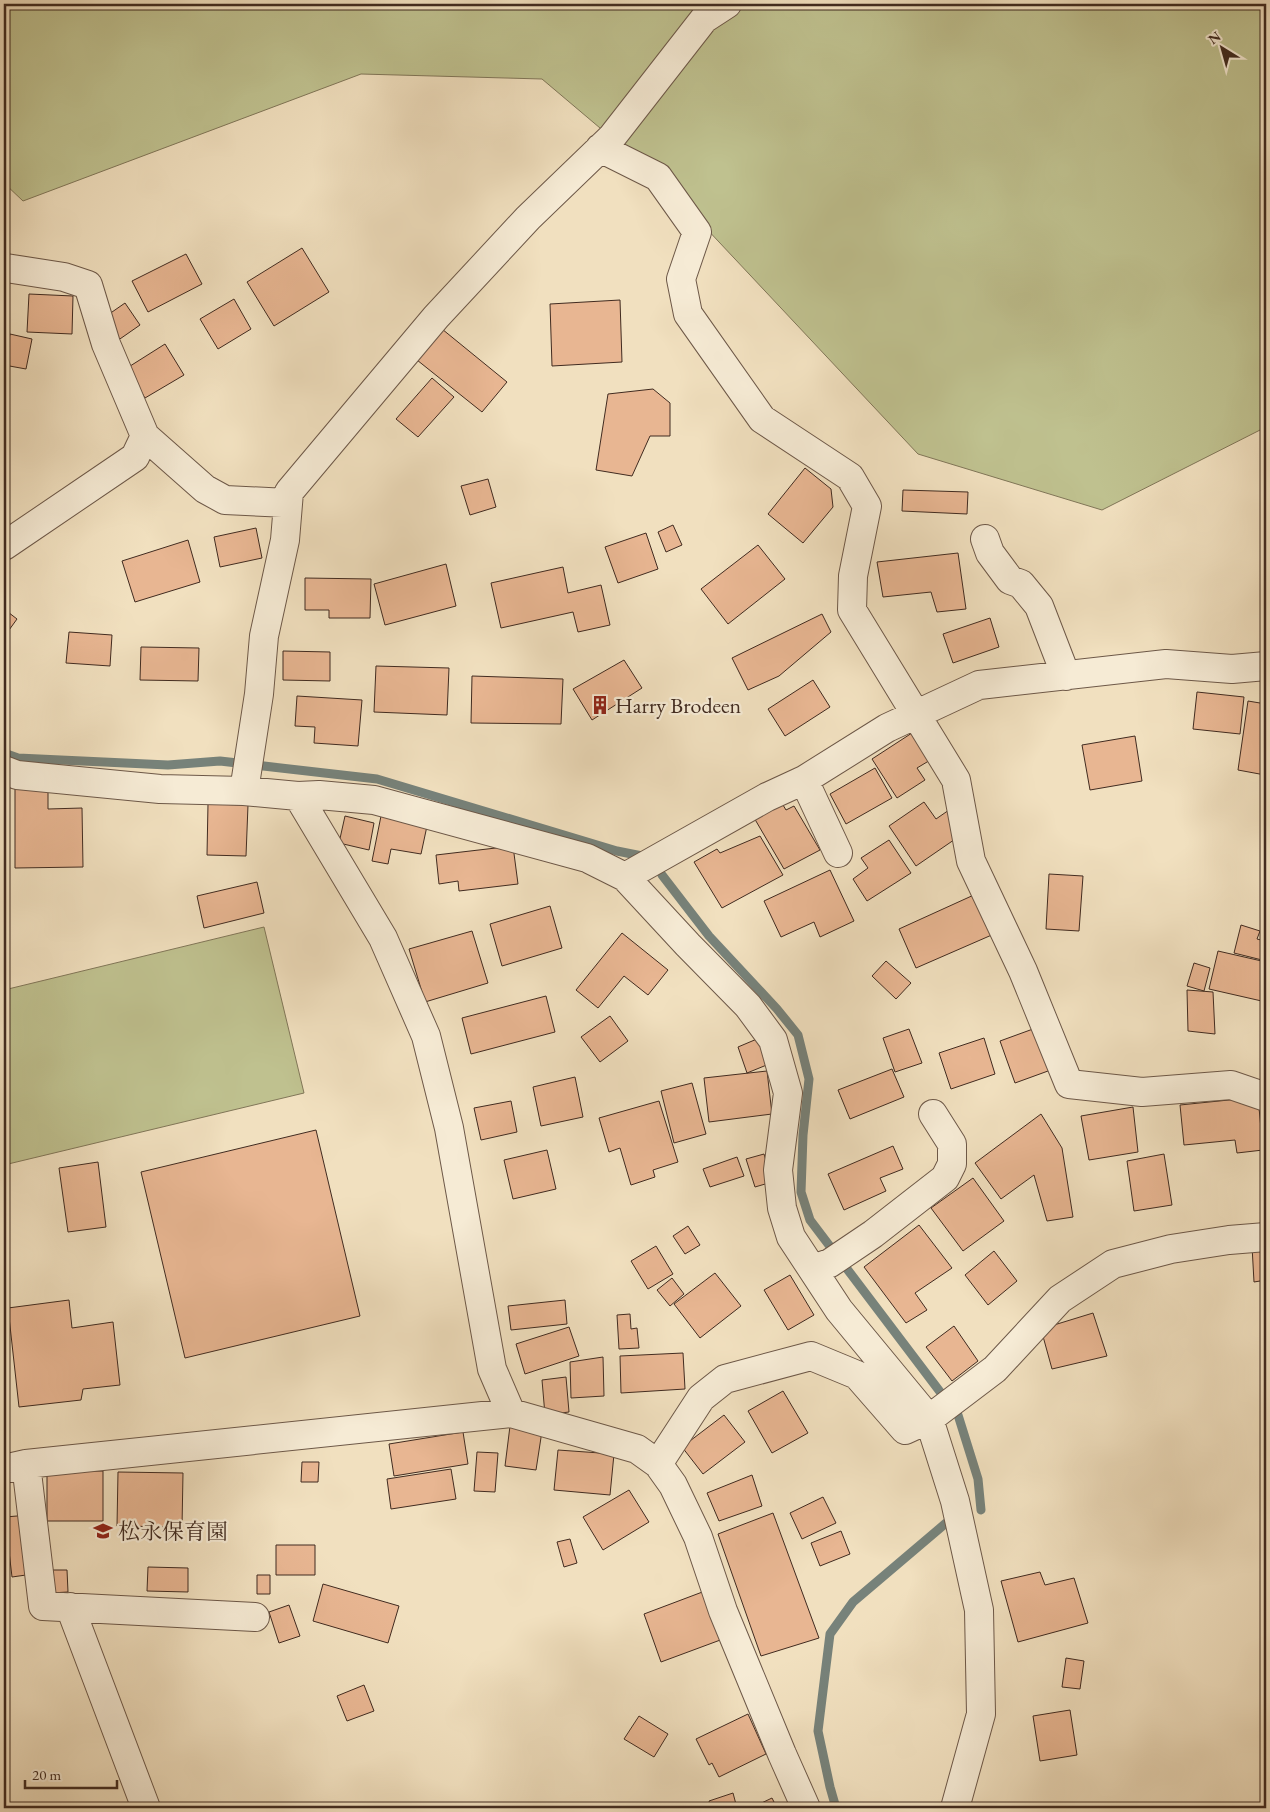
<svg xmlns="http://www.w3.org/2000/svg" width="1270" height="1812" viewBox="0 0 1270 1812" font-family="'EB Garamond','Noto Serif JP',serif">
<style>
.green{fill:#bfc18f;stroke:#807658}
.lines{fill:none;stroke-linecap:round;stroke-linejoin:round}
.stream{stroke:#77827a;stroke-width:9}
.building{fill:#e8b692;stroke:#412b20}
.minor-casing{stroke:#6d5848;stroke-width:30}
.minor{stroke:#f6ebd5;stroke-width:28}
.labels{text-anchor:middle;stroke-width:4.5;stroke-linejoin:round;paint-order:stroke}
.poi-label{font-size:22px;fill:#412b20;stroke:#f6ebd5;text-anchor:start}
</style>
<rect width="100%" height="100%" fill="#f1e0bf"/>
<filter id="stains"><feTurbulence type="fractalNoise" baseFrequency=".004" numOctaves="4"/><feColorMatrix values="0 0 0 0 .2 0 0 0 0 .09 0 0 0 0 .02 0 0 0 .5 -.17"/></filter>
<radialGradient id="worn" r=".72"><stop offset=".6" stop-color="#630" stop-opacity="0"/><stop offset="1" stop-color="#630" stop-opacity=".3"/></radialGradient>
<!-- green -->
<path class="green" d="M4,4H1266V427L1102,510L918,454L658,177L542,79L361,74L23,201L4,183Z
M264,927L304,1093L4,1165V990Z"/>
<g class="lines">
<!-- stream -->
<path class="stream" d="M4,753L18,758L168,765L220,761L377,779L617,851L647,857
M662,875L709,936L777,1009L798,1035L809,1079L803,1135L801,1192L810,1220L944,1397
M958,1415L978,1479L981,1510
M836,1808L830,1787L818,1731L830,1634L853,1602L946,1523"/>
</g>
<!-- building -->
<path class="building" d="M302,248L329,292L274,326L247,282Z
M186,254L202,284L148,312L132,281Z
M29,294L73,296L72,334L27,332Z
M234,299L251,329L218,349L200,319Z
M620,300L622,362L552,366L550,304Z
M125,303L140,325L117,341L102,319Z
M442,329L507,382L482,412L417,360Z
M10,334L32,339L26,369L4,365Z
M165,344L184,375L145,398L127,368Z
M432,378L454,397L418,437L396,419Z
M653,389L670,403V436H650L632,476L596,470L608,394Z
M805,468L831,489L833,507L803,543L768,514Z
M488,479L496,507L470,515L461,486Z
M903,490L968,492L967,514L902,511Z
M673,525L682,545L666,552L658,532Z
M256,528L262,558L220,567L214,537Z
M646,533L658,569L618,583L605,547Z
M188,540L200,582L135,602L122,561Z
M758,545L785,579L728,624L701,589Z
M958,553L966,609L937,612L931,592L883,597L877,562Z
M446,564L456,606L385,625L374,584Z
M563,567L568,593L601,585L610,625L578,632L573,612L501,628L491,583Z
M305,578L371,579L370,618H329V610H305Z
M4,609L17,619L4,637Z
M822,614L831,632L779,676L748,690L732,658Z
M990,618L999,647L953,663L943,634Z
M69,632L112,635L110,666L66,663Z
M141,647L199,648L198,681L140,680Z
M283,651L330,652V681L283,680Z
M624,660L642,688L592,720L573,689Z
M376,666L449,668L447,715L374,712Z
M472,676L563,679L561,724L471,723Z
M813,680L830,707L785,736L768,709Z
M1197,692L1244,697L1240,734L1193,729Z
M297,696L362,700L358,746L314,743L315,727L295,726Z
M1248,701L1266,704V766L1265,775L1238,770Z
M915,731L932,759L917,768L925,780L897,798L872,759Z
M1135,736L1142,781L1090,790L1082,745Z
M875,768L892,798L846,824L830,794Z
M15,786H48V809L82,808L83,867L15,868Z
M780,800L786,810L794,806L820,850L784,869L753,816Z
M924,802L936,819L949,810L964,833L916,866L889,826Z
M208,804L248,805L246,856L207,855Z
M345,816L374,823L369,850L339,843Z
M381,816L427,826L421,854L391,849L388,864L372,861Z
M760,836L783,875L722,908L694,862L717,849L720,853Z
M889,840L911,873L867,901L853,879L868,868L861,858Z
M513,846L518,884L459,891L458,881L439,884L436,855Z
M830,870L854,921L820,937L814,922L781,937L764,901Z
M1049,874L1083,876L1079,931L1046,929Z
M257,882L264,913L204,928L197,896Z
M976,894L994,934L916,968L899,929Z
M550,906L562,948L502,966L490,924Z
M1241,925L1260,931L1257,939L1265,941L1262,951L1266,952V961L1234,953Z
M472,931L488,983L425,1002L409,949Z
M622,933L668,970L648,995L624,976L598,1008L576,990Z
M1218,951L1266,962V1002L1209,989Z
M886,961L911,983L896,999L872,976Z
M1194,963L1210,968L1204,991L1187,986Z
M1187,990L1213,992L1215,1034L1188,1031Z
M546,996L555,1032L471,1054L462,1018Z
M610,1016L628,1041L600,1062L581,1037Z
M1044,1025L1059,1067L1015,1083L1000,1041Z
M909,1029L922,1063L895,1072L883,1038Z
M764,1036L774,1062L747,1073L738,1047Z
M984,1038L995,1074L951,1089L939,1053Z
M892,1069L904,1097L850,1119L838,1090Z
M767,1071L772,1114L709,1122L704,1078Z
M575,1077L583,1117L541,1126L533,1087Z
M692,1083L706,1134L674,1143L661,1091Z
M1258,1097L1263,1150L1237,1153L1235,1140L1184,1145L1180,1105Z
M511,1101L517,1132L481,1140L474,1108Z
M659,1101L678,1162L653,1170L655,1177L631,1185L620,1148L609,1152L599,1118Z
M1133,1107L1138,1152L1089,1160L1081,1116Z
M1041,1114L1062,1148L1073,1217L1047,1221L1034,1175L1001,1199L975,1163Z
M316,1130L360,1316L185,1358L141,1172Z
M893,1146L903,1169L880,1178L886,1191L844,1210L828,1174Z
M547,1150L556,1189L513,1199L504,1160Z
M764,1154L772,1182L755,1187L746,1159Z
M1164,1154L1172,1205L1134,1211L1127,1161Z
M737,1157L744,1176L710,1187L703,1169Z
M98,1162L106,1227L68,1232L59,1168Z
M973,1178L1004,1221L963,1251L931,1208Z
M919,1225L952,1268L915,1293L927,1310L906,1323L864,1267Z
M688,1226L700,1245L685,1254L673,1236Z
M1266,1245V1280L1254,1282L1252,1246Z
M656,1246L673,1274L648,1289L631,1261Z
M994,1251L1017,1281L988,1305L965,1275Z
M715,1273L741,1306L700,1338L674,1304Z
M790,1275L814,1315L788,1330L764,1290Z
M672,1278L684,1294L670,1306L657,1290Z
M69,1300L72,1328L113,1322L120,1385L83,1389L81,1400L19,1407L8,1308Z
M565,1300L567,1324L511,1330L508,1306Z
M1093,1313L1107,1356L1052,1369L1041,1329Z
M630,1314L631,1329L637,1328L639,1348L619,1349L617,1315Z
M954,1326L978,1361L952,1381L926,1347Z
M569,1327L579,1356L525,1374L516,1344Z
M683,1353L685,1389L621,1393L620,1356Z
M603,1357L604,1396L571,1398L570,1362Z
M566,1377L569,1412L545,1415L542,1380Z
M783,1391L808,1433L772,1453L748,1411Z
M724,1415L745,1442L703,1474L682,1447Z
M510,1426L542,1431L536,1470L505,1466Z
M463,1432L468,1464L394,1476L389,1444Z
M558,1450L614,1454L610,1495L554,1490Z
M477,1452L498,1453L495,1492L474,1491Z
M302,1462H319L318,1482H301Z
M451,1469L456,1499L391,1509L387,1479Z
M47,1471H103V1521H47Z
M118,1472L183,1473L182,1527L117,1526Z
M752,1475L762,1506L719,1521L707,1493Z
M629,1490L649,1522L603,1550L583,1517Z
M823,1497L836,1523L802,1539L790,1513Z
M773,1513L819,1638L761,1656L718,1534Z
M29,1515L26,1575L12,1577L5,1517Z
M841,1531L850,1554L820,1566L811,1543Z
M570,1539L577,1563L564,1567L557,1542Z
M276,1545H315V1575H276Z
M148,1567L188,1568V1592L147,1591Z
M50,1570H67L68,1592L51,1593Z
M1040,1572L1045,1585L1074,1578L1088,1623L1018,1642L1001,1581Z
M257,1575H270V1594H257Z
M323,1584L399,1606L388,1643L313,1621Z
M705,1591L723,1639L661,1662L644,1614Z
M289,1605L300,1636L279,1643L269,1612Z
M1066,1658L1084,1661L1080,1689L1062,1687Z
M364,1685L374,1711L347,1721L337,1696Z
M1070,1710L1077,1755L1040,1761L1033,1716Z
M748,1714L766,1754L719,1777L712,1763L709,1765L696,1739Z
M639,1716L668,1734L654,1757L624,1739Z
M733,1793L737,1808H711L709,1801Z
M772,1798L777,1808H751Z"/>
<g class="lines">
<!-- minor casing -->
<g class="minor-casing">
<path id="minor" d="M600,148L658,177L697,232L681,279L688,314L762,419L850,477L867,506L853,576L852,610L956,780L971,861L1023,971L1069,1084L1142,1092L1231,1085L1266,1097
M6,268L64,277L88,285L106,344L145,436L205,489L225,500L288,503
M985,539L990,553L1010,580L1021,584L1039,606L1066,676
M4,546L135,457L145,436
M4,770L17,775L160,789L244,791L298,796L383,938L426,1036L449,1128L492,1369L511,1413L637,1449L658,1464L673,1485L698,1537L723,1611L782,1754L806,1808
M804,780L838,853
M244,791L259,694L264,636L285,540L289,492L436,317L528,218L612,137L704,19L727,4
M298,796L319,795L374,800L587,858L625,877L688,945L748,1006L773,1040L788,1093L778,1170L782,1208L791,1237L839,1310L929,1419L955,1501L979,1610L981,1714L955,1808
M625,877L767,797L804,780L887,728L979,685L1166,664L1232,669L1266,666
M813,1269L830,1263L873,1234L945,1178L952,1164V1144L933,1114
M26,1464L43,1606L255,1617
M658,1464L701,1398L725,1379L811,1356L857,1375L905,1430L929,1419L995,1369L1060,1299L1113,1264L1171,1249L1229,1240L1266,1237
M4,1469L26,1464L511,1413
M70,1607L146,1808"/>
</g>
<!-- minor -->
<use href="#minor" class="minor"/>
</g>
<!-- icons -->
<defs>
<g id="building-bare" transform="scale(1.5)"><path d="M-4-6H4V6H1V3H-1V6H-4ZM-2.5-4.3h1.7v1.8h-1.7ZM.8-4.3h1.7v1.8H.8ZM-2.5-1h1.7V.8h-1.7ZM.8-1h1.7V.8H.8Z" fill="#8f2418" stroke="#f6ebd5" stroke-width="2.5" paint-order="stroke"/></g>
<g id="school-bare" transform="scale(1.5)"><path d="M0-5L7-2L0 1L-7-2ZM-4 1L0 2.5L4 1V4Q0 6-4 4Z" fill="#8f2418" stroke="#f6ebd5" stroke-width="2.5" paint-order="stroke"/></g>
</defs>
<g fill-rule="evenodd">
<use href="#building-bare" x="600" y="705"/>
<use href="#school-bare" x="103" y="1531"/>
</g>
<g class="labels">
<!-- poi labels -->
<g class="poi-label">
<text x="615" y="713">Harry Brodeen</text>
<text x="118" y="1539">松永保育園</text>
</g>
</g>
<!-- margin -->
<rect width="1270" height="1812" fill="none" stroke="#f1e0bf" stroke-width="20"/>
<rect x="5" y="5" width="1260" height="1802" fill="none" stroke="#412b20" stroke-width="2.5"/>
<rect x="10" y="10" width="1250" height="1792" fill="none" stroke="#412b20"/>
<!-- north arrow -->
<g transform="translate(1222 48) rotate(323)" stroke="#f6ebd5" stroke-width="4" paint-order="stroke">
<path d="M0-4L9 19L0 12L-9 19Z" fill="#412b20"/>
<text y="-8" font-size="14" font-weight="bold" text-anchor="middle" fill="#412b20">N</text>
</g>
<!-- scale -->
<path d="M25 1780v8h92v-8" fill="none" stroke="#412b20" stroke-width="2.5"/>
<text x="32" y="1780" font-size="15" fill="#412b20" stroke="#f6ebd5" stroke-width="4" paint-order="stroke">20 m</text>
<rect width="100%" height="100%" filter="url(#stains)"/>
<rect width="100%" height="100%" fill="url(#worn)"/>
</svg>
